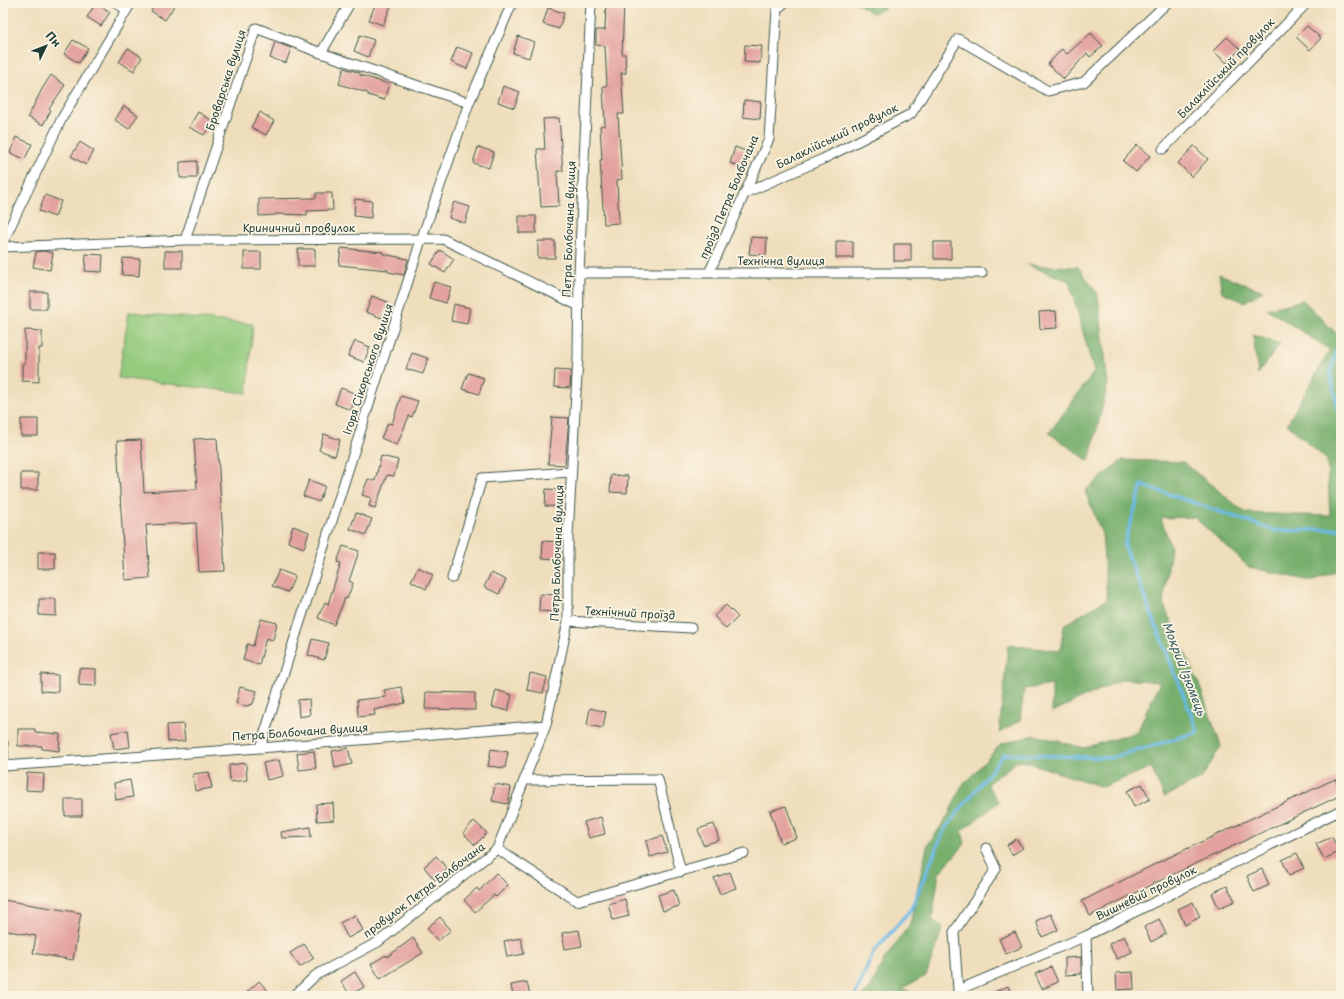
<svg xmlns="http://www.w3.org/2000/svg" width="1344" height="999" viewBox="0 0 1344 999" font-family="'Playpen Sans',sans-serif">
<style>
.green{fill:#94cb7e;stroke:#5a8459}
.forest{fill:#77af6d;stroke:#4b7650}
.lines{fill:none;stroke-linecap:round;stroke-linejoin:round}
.stream{stroke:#69b9e4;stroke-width:3.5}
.building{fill:#e3a29e}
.minor-casing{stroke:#3e5548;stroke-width:11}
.minor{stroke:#fff;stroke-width:9}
.labels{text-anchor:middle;stroke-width:3.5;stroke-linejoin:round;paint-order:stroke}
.street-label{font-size:11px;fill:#1f3d34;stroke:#fcf5e5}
.water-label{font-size:12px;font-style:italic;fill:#325c60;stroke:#fcf5e5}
</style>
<rect width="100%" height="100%" fill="#fcf5e5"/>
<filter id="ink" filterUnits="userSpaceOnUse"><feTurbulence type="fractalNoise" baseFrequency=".025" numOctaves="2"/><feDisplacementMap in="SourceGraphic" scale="8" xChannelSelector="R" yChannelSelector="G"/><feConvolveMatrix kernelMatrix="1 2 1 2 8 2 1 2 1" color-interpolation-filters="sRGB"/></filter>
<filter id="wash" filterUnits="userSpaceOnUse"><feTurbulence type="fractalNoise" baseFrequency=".012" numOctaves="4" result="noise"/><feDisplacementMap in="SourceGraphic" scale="16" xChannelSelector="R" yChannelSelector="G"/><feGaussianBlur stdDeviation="0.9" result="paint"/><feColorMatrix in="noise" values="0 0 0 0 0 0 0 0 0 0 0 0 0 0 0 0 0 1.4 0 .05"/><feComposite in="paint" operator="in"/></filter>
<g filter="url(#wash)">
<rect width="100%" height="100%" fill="#efdebc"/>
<!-- green -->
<path class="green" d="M129,312L253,324L247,393L118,378Z"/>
<!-- forest -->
<path class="forest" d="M857,3H881L886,8L872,13Z
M1028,265L1078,267L1098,294L1108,384L1089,461L1049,433L1094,372L1069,281Z
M1219,274L1263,291L1244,302L1222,292Z
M1303,300L1341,338V570L1310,581L1249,567L1194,517L1161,518L1171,548L1163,603L1199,684L1221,746L1202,778L1164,797L1151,767L1103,787L1019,760L987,784L999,802L962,831L965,844L939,873L932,920L943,927L926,976L902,988L917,996H862L871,987L884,960L910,924L927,846L948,816L961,787L1001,744L1035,735L1084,748L1137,732L1160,682L1123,679L1052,712V685L1024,689L1020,720L999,733L1008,645L1060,651L1064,625L1107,599L1102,534L1085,491L1122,460L1183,462L1246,513L1330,516L1327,460L1287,424L1330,350L1267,309Z
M1253,335L1280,344L1258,374Z"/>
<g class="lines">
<!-- stream -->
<path class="stream" d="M1341,335L1330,374L1339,411L1341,507
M855,996L873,953L911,909L944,830L1004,754L1110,758L1198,732L1124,545L1142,485L1276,531L1341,529"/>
</g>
<g id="blocks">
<!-- building -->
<path class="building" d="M96,3L110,12L101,26L87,17Z
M156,3H169L174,6L165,20L151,11Z
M376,3H392L383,25L369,20Z
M606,3H624L622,54H625L626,73H621L624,114H618L622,179L617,180L619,223L604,224L600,160H602L600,126L605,125L603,86H607L605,46L596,45V30H605Z
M548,8L564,13L559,29L543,24Z
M1307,26L1321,38L1310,50L1296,37Z
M1091,33L1103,46L1090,57L1087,53L1064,79L1048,64L1062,49L1067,54Z
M360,35L374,40L368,57L354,51Z
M518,36L534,42L529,58L513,53Z
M1227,37L1240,49L1227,63L1213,51Z
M73,40L88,48L79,63L64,54Z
M275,42L291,48L286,63L270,58Z
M745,45L762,46L760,63L744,62Z
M457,47L473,53L467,69L451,62Z
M128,48L142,57L134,71L119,62Z
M344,68L360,73V75L389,84L384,100L368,95V93L339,84Z
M51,75L65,85L49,109L51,110L43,125L28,117L42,89Z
M503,86L520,92L514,108L498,102Z
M744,100L761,102L760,119L743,117Z
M124,106L138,115L129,129L115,120Z
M198,112L213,121L204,135L189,127Z
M260,112L274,121L266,135L251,127Z
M559,118L563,171H557L559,206L541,207L537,149H545L543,119Z
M16,137L32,144L25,159L10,153Z
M80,142L94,151L86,165L71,156Z
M1137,145L1150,156L1136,172L1123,161Z
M1194,146L1208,159L1192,177L1178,163Z
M478,147L494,152L489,168L473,163Z
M735,147L751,153L745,168L730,163Z
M197,161V178H180V162Z
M316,193H332L333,210L307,211V215L276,214V215L259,216V199L316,198Z
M45,195L61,201L55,217L39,211Z
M355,199L372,201L371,218L354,216Z
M454,202L470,207L465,223L449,218Z
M519,216H536V233H519Z
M751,237L767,238L766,255L749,254Z
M538,241H555V258H538Z
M836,241H853V258H836Z
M934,242H951V259H934Z
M894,244H911V261H894Z
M341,248L383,252V254L408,259L404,275L388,272V270L339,265Z
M298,249H315V266H298Z
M440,250L454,259L445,273L431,264Z
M43,251L53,253L50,270L33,267L36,252Z
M165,251H182V268H165Z
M244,252H261V269H244Z
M86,254L103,255L102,272L85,271Z
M123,258L140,259L139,276L122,275Z
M434,282L451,287L446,303L429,298Z
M30,292H47V309H30Z
M372,296L388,302L382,318L366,312Z
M454,304L470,308L467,324L451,321Z
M1056,311L1057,328L1040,329L1039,312Z
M25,330L42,331V348H39V382L22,381V364H25Z
M355,341L370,347L364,362L348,356Z
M412,353L428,358L423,374L406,369Z
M555,370L571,371L570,388L554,387Z
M468,373L484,378L479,394L462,389Z
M341,388L357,394L351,410L335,404Z
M401,396L418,401L412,417L409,416L397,445L381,438L388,423L392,424Z
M552,417L569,418L565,465L548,464Z
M21,419H38V436H21Z
M324,434L340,440L335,456L319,450Z
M217,438L225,571L199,572L196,523L146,525L150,578L125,580L117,441L141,440L144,492L197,489L194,439Z
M381,456L398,460L394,476L387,475L375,508L369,506L371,498L362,495L368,479L375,481Z
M21,473H38V490H21Z
M611,475L628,476L627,493L610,492Z
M309,480L325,486L319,502L303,496Z
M546,489L563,490L562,507L545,506Z
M356,513L372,519L366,535L350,529Z
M293,526L309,532L304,548L288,542Z
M543,541L560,542L559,559L542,558Z
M343,546L359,551L349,581L353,583L347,599L345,598L334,625L318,618L325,602L328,604L341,563L337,562Z
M38,552H55V569H38Z
M418,567L433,575L426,589L411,581Z
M279,570L295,576L288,592L272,586Z
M491,573L506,580L499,594L484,587Z
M540,594L557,595L556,612L539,611Z
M39,599H56V616L39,615Z
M726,605L738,617L726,629L714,616Z
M261,619L277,623L273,640L266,638L259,665L243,660L247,644L253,646Z
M312,639L329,643L324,660L308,655Z
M79,668L96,669V686L79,685Z
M530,673L547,677L543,693L527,690Z
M41,674L58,675V692L41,691Z
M240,687L257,691L253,704L246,706L236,703Z
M401,687L405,703L374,710L375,715L358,717L357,700L386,697L384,690Z
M496,690L512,695L508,711L492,707Z
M426,692L475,693V710L425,709Z
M309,699L310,715L299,717L298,700Z
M590,708L606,712L603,728L587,725Z
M183,724L185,741L168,742L167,725Z
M18,729H35V732L60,734L59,751L42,749V746H18Z
M128,730L130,747L114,749L111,733Z
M348,748L352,764L335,768L332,751Z
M491,749L508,752L505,768L488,766Z
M314,751L316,768L299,770L297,753Z
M279,760L283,776L267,780L263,763Z
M246,763L247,780L230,782L229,765Z
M209,772L212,788L195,791L193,774Z
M27,773L44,774L43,791L26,790Z
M1335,779L1341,792V795L1157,882L1090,916L1082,901L1161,861Z
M130,780L133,797L116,800L114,783Z
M495,784L511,787L508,804L492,801Z
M1142,784L1150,799L1134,807L1127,791Z
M65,799H82V816H65Z
M333,803L334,820L317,821L316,804Z
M786,806L797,838L781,843L770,811Z
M601,817L605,834L589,838L584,822Z
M474,821L487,833L475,845L463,833Z
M714,824L719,840L703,845L698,829Z
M310,827L311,837L282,838L281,832Z
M662,836L667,852L650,857L646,841Z
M1332,837L1339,852L1324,859L1316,844Z
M1016,839L1023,848L1012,855L1007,845Z
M1297,853L1304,868L1289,875L1282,860Z
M436,856L448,869L435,880L424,867Z
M1262,869L1269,885L1254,892L1247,876Z
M730,872L736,888L720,894L714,878Z
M496,873L508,885L496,897L494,895L475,912L464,900L477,888L479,891Z
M1227,886L1235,901L1219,908L1212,893Z
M674,890L679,906L663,911L658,895Z
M625,899L629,916L613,920L608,904Z
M3,900L81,913L73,960L33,953L36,936L3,930Z
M1193,902L1200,917L1185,925L1178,909Z
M1051,914L1058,930L1042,937L1036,921Z
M355,915L363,930L348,938L340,923Z
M440,917L451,930L438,941L427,928Z
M1159,919L1166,934L1151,942L1144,927Z
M579,930L582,946L565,949L562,933Z
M1015,932L1022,947L1006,954L999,939Z
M1124,936L1132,952L1117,959L1109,944Z
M413,938L423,953L380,979L371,964L386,955L387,957Z
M521,938L524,954L507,957L504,941Z
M304,944L314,958L300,967L290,953Z
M1081,957V974L1065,975V958Z
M1051,967L1058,982L1042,989L1035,974Z
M355,972L364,987L350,995L341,981Z
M1133,972L1134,989L1117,990L1116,973Z
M259,981L273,996H243Z
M527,982L530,996H513L511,985Z
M1008,986L1013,996H985Z"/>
</g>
</g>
<g filter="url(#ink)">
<use href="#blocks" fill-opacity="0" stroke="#3e5548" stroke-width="1"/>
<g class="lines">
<!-- minor casing -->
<g class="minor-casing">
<path id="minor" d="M117,3L126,10
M321,53L350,3
M1163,149L1307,3
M745,193L823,159L911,114L958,39L1048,91L1084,82L1167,3
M185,240L256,28L321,53L469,103
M3,242L62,118L131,3
M3,247L185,240L443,239L579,306
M579,273H982
M709,273L769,139L777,9L784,3
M452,578L482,478L571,472
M568,621L691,628
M3,743L4,766
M260,748L421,240L469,103L512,3
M3,766L260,748L546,725L568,621V536L578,358L579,273L591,3
M525,780L658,779L681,872
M497,849L577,901L744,853
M1086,936L1088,996
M958,990L954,932L996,869L986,848
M294,996L316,975L378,942L497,849L546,725
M959,996L958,990L1086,936L1341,810"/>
</g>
<!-- minor -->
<use href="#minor" class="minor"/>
</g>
</g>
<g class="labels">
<!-- street labels -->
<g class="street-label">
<text transform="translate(1226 68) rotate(-46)" y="4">Балаклійський провулок</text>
<text transform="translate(226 80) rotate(-72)" y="4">Броварська вулиця</text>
<text transform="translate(837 136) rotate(-26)" y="4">Балаклійський провулок</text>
<text transform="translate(729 197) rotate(-67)" y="4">проїзд Петра Болбочана</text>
<text x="299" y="232">Криничний провулок</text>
<text transform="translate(569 229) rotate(-88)" y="4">Петра Болбочана вулиця</text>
<text x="781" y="265">Технічна вулиця</text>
<text transform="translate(368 369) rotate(-72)" y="4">Ігоря Сікорського вулиця</text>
<text transform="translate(557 553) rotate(-88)" y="4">Петра Болбочана вулиця</text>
<text transform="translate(630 613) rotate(3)" y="4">Технічний проїзд</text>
<text transform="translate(300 732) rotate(-4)" y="4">Петра Болбочана вулиця</text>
<text transform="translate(424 890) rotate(-37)" y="4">провулок Петра Болбочана</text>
<text transform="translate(1146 893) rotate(-26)" y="4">Вишневий провулок</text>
</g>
<!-- water labels -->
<g class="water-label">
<text transform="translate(1184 669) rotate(69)" y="4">Мокрий Ізюмець</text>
</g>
</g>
<!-- margin -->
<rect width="1344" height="999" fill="none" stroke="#fcf5e5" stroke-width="16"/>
<!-- north arrow -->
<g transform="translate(46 46) rotate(47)" stroke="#fcf5e5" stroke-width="3" paint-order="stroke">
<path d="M0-3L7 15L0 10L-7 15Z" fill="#1f3d34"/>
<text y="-6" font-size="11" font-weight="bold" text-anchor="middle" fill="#1f3d34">Пн</text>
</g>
</svg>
